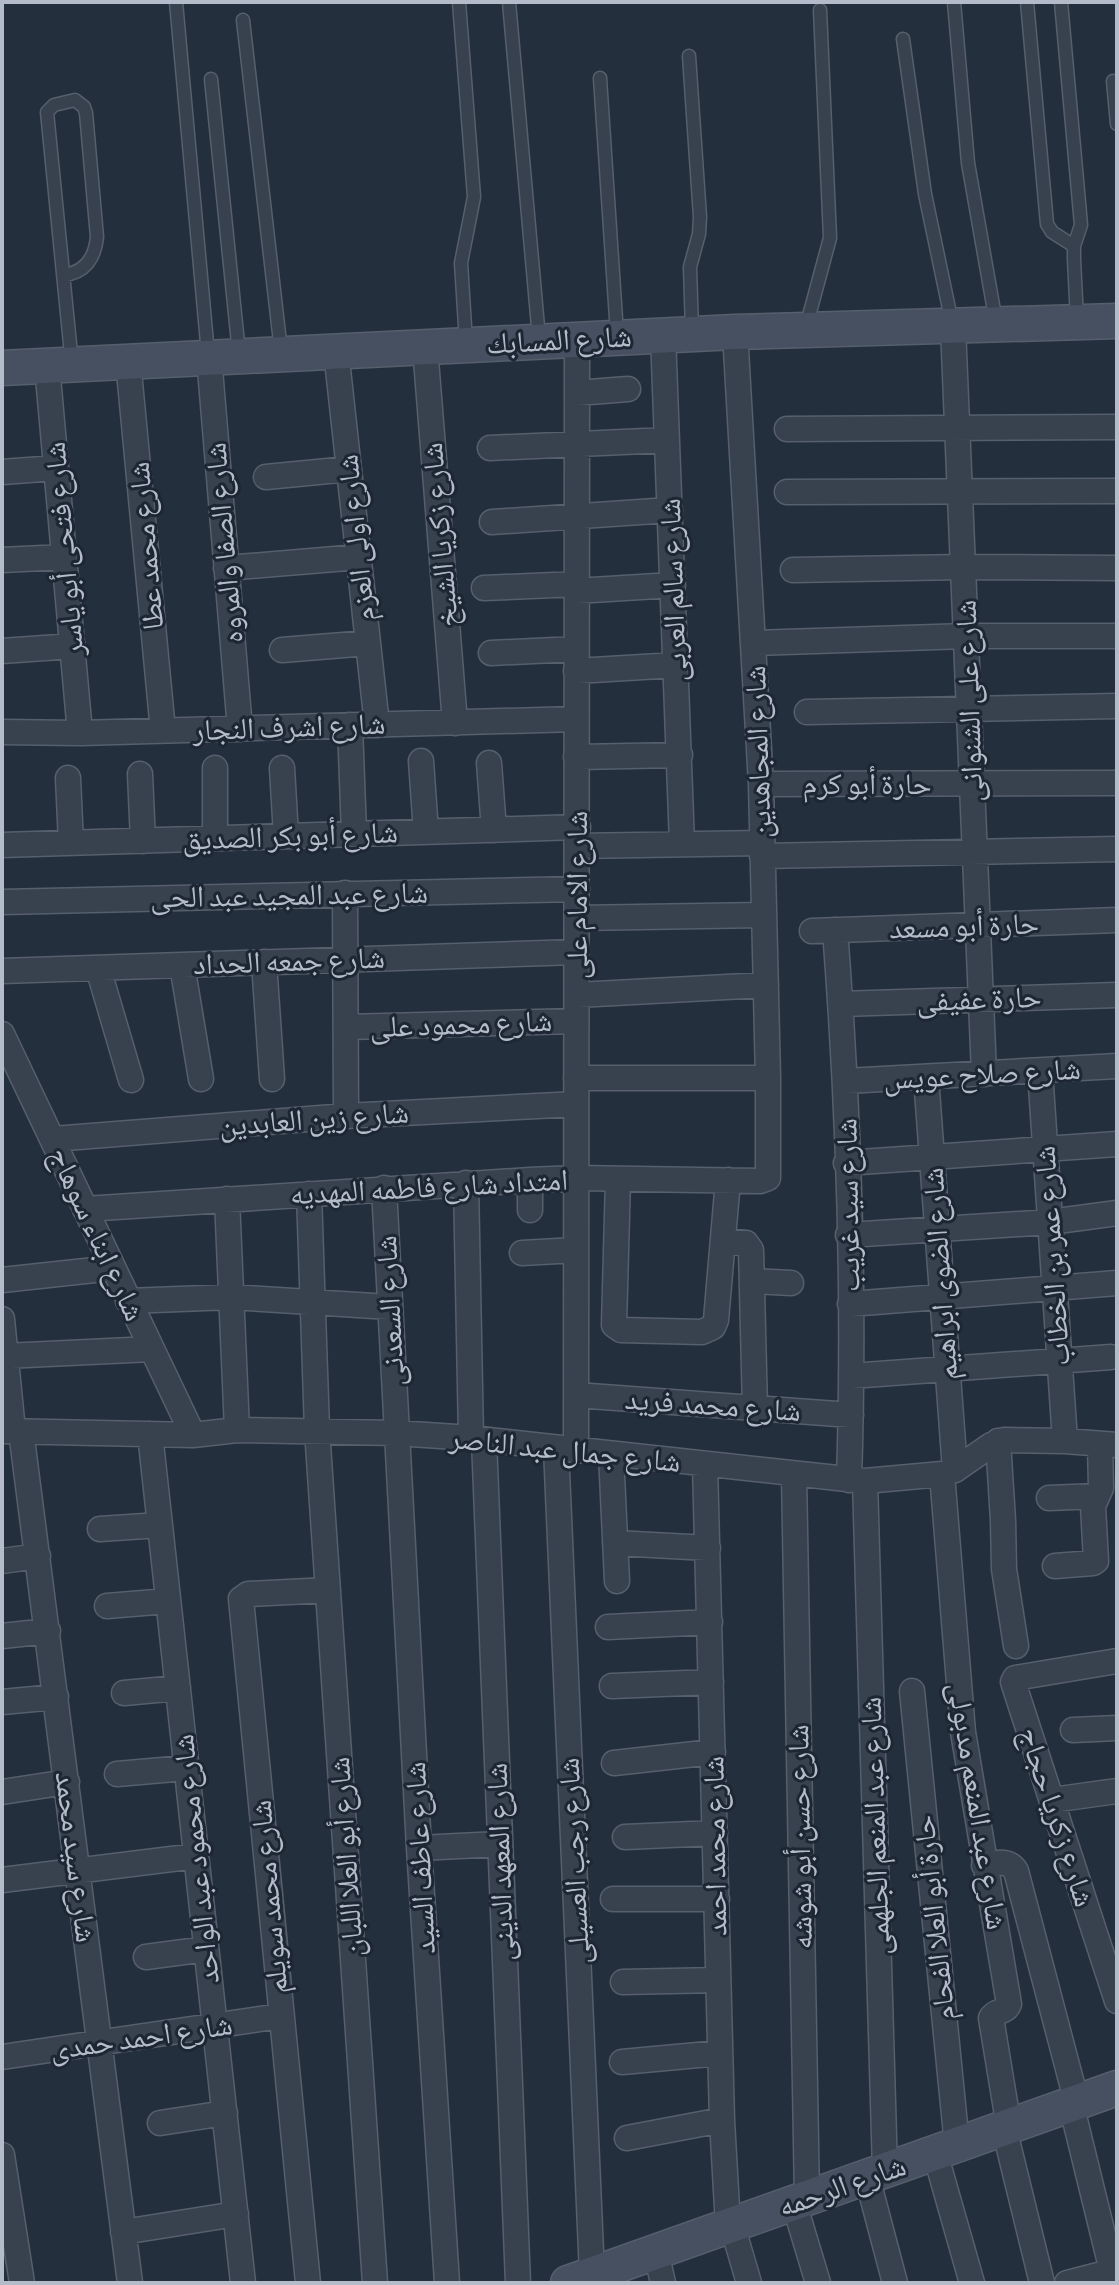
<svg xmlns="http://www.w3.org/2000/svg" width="1119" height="2285" viewBox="0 0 1119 2285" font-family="'Alegreya Sans','Noto Naskh Arabic',sans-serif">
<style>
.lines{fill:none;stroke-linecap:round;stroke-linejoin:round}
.lane-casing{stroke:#565f6c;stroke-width:15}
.street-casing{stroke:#565f6c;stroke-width:27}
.secondary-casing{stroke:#565f6c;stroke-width:37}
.lane{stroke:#38414e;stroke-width:12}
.street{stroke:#38414e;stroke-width:24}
.secondary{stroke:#465061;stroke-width:34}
.labels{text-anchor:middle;stroke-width:6;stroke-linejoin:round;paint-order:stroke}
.street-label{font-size:30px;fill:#b4bcc9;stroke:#1d2633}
</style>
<rect width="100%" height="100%" fill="#242f3e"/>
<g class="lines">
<!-- lane casing -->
<g class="lane-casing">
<path id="lane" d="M176,2L208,354
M459,2L474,197L461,263L466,342
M509,2L539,338
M954,2L968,163L996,322
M1027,2L1047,224L1052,232L1074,246
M1061,2L1081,225L1074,246V259L1077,320
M243,20L281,351
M903,39L925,194L952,323
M689,56L700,217L699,234L690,267L692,331
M600,78L617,334
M211,79L239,353
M1113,81L1117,124
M63,275C85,273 95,258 97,237L86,113L84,107L75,100L54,105L47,112L72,364
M806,327L830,238L820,10"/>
</g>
<!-- street casing -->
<g class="street-casing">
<path id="street" d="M953,327L984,1074
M663,335L682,844
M425,347L455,723
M336,351L377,725
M209,357L240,729
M128,361L163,731
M47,366L80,733
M577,393L628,389
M787,429L1117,427
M490,448L667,440
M2,472L56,468
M266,477L349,469
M787,492L1117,491
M492,522L670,510
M2,560L64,557
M226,568L359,557
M793,570L963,567L1117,568
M484,588L577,584
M576,591L673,585
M754,643L966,636H1117
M282,650L368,643
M2,651L73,646
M491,653L576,649
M576,671L676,665
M807,712L1117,706
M350,725L354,834
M2,732L80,733L576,719
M576,757L680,755
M421,761L426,832
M489,763L494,830
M215,768V838
M282,768L286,836
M140,774L143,841
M68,778L71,843
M761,784L1117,783
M2,845L578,827
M577,846L762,843
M762,856L1117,849
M345,893L346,1116
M2,902L577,889
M577,918L764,915
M835,930C849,1113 855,1297 849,1480
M812,931L1117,920
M264,962L272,1079
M182,965L201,1079
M98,968L131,1080
M2,971L576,952
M577,995L766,985
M841,1004L1117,995
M346,1027L576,1021
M2,1034L193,1435
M1040,1071L1065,1441
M926,1077L955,1470
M576,1078H768
M846,1081L1117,1066
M53,1139L346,1116L576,1104
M846,1163L1117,1144
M618,1179L614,1325L621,1330L702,1332L713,1327L716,1320L728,1180
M530,1180V1210
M466,1183L471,1438
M384,1188L419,1848L447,2283
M309,1194L317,1430L375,2283
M227,1199L237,1430
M85,1209L530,1180L576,1178L760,1181L768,1178V1078L761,784L735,332
M848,1235L1050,1222L1117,1213
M723,1241L746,1243L751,1250L755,1409
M522,1253L576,1250
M2,1280L113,1268
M752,1281L791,1283
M128,1301L231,1297L390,1307
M850,1304L1117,1283
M2,1319L13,1431
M5,1356L152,1349
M851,1376L1111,1357
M576,1395L851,1415
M2,1431L193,1435L237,1430L396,1433L471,1438L865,1481L942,1474L955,1470L991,1445L1004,1440L1065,1441L1117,1445
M21,1431L130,2283
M150,1434L243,2283
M484,1440L518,2283
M998,1441L1003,1520L1004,1569L1016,1646
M556,1448L592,2274
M576,1451L577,339
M611,1454L617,1581
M705,1465L722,2120L728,2226
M942,1474L963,1732L1009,2004C1006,2013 995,2010 991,2018L1009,2127
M794,1475L807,2198
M865,1481L885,2171
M1049,1498L1097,1496
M100,1529L160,1525
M615,1543L708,1548
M2,1561L38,1556
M1055,1566L1093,1563L1096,1561L1093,1506L1101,1488L1100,1444
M107,1606L168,1601
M608,1627L710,1622
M2,1636L48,1631
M1117,1661L1015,1678L1013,1682L1117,2001
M612,1686L711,1682
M912,1691L957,2145
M124,1693L178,1688
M2,1702L56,1697
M1073,1730L1117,1728
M614,1763L713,1752
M117,1774L186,1768
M2,1792L67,1782
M1052,1800L1117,1791
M625,1837L715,1833
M419,1848L499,1844
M984,1865C996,1863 1009,1859 1016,1871L1077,2103
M2,1880L196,1856
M613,1899H717
M146,1957L206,1949
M623,1982L718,1980
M2,2057L280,2016
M622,2062L720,2053
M1071,2104L1112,2271
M160,2123L225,2113
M1004,2128L1042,2283
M627,2138L722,2120
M935,2153L972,2283
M2,2155L22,2283
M867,2177L895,2283
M794,2203L818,2283
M732,2225L749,2283
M123,2232L236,2214
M656,2252L663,2283
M308,2283L241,1599L248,1594L328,1590
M1067,2283L1117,2270"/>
</g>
<!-- secondary casing -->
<g class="secondary-casing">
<path id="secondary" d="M2,368L735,332L1117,321
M568,2283L1117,2088"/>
</g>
<!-- lane -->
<use href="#lane" class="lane"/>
<!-- street -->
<use href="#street" class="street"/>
<!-- secondary -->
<use href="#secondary" class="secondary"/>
</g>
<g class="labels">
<!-- street labels -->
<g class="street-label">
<text transform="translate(559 340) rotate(-3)" y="10">شارع المسابك</text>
<text transform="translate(440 535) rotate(-95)" y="10">شارع زكريا الشيخ</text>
<text transform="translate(356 538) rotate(-96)" y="10">شارع اولى العزم</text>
<text transform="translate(224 543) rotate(-95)" y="10">شارع الصفا والمروه</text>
<text transform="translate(146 546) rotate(-95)" y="10">شارع محمد عطا</text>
<text transform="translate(64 549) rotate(-95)" y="10">شارع فتحى أبو ياسر</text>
<text transform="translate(673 590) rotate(-92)" y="10">شارع سالم العربى</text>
<text transform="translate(969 701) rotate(-92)" y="10">شارع على الشنوانى</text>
<text transform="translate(289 727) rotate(-2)" y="10">شارع اشرف النجار</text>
<text transform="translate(758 752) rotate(-92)" y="10">شارع المجاهدين</text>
<text x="867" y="794">حارة أبو كرم</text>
<text transform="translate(290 836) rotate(-2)" y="10">شارع أبو بكر الصديق</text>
<text transform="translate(289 895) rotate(-1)" y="10">شارع عبد المجيد عبد الحى</text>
<text transform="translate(577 895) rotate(-90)" y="10">شارع الامام على</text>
<text transform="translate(964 926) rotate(-2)" y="10">حارة أبو مسعد</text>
<text transform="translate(289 961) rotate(-2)" y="10">شارع جمعه الحداد</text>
<text transform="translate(979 999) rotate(-2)" y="10">حارة عفيفى</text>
<text transform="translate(461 1024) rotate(-2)" y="10">شارع محمود على</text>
<text transform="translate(982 1074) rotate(-3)" y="10">شارع صلاح عويس</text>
<text transform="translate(314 1119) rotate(-4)" y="10">شارع زين العابدين</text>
<text transform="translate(429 1187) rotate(-3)" y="10">امتداد شارع فاطمه المهديه</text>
<text transform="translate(848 1205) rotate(-91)" y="10">شارع سيد غريب</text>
<text transform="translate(97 1234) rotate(65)" y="10">شارع ابناء سوهاج</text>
<text transform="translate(1052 1256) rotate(-94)" y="10">شارع عمر بن الخطاب</text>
<text transform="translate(940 1274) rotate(-94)" y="10">شارع الضوى ابراهيم</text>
<text transform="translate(390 1311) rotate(-93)" y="10">شارع السعدنى</text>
<text transform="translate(713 1405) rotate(4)" y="10">شارع محمد فريد</text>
<text transform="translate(565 1450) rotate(6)" y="10">شارع جمال عبد الناصر</text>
<text transform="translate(978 1806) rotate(81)" y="10">شارع عبد المنعم مدبولى</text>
<text transform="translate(1057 1817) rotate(72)" y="10">شارع زكريا حجاج</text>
<text transform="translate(875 1826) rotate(-92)" y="10">شارع عبد المنعم الجلهمى</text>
<text transform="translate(800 1837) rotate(-91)" y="10">شارع حسن أبو شوشه</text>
<text transform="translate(715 1846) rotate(-91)" y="10">شارع محمد احمد</text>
<text transform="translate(76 1857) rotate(83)" y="10">شارع سيد محمد</text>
<text transform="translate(346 1857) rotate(-94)" y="10">شارع أبو العلا اللبان</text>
<text transform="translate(420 1858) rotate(-93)" y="10">شارع عاطف السيد</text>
<text transform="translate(196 1859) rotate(-96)" y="10">شارع محمود عبد الواحد</text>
<text transform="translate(574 1861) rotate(-93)" y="10">شارع رجب العسيلى</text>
<text transform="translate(500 1862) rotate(-92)" y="10">شارع المعهد الدينى</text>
<text transform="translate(269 1897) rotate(-95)" y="10">شارع محمد سويلم</text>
<text transform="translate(934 1918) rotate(-96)" y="10">حارة أبو العلا الفحام</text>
<text transform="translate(141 2037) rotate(-8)" y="10">شارع احمد حمدى</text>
<text transform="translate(842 2186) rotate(-19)" y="10">شارع الرحمه</text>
</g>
</g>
<!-- border -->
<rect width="1119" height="2285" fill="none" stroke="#b4bcc9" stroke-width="8"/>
</svg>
